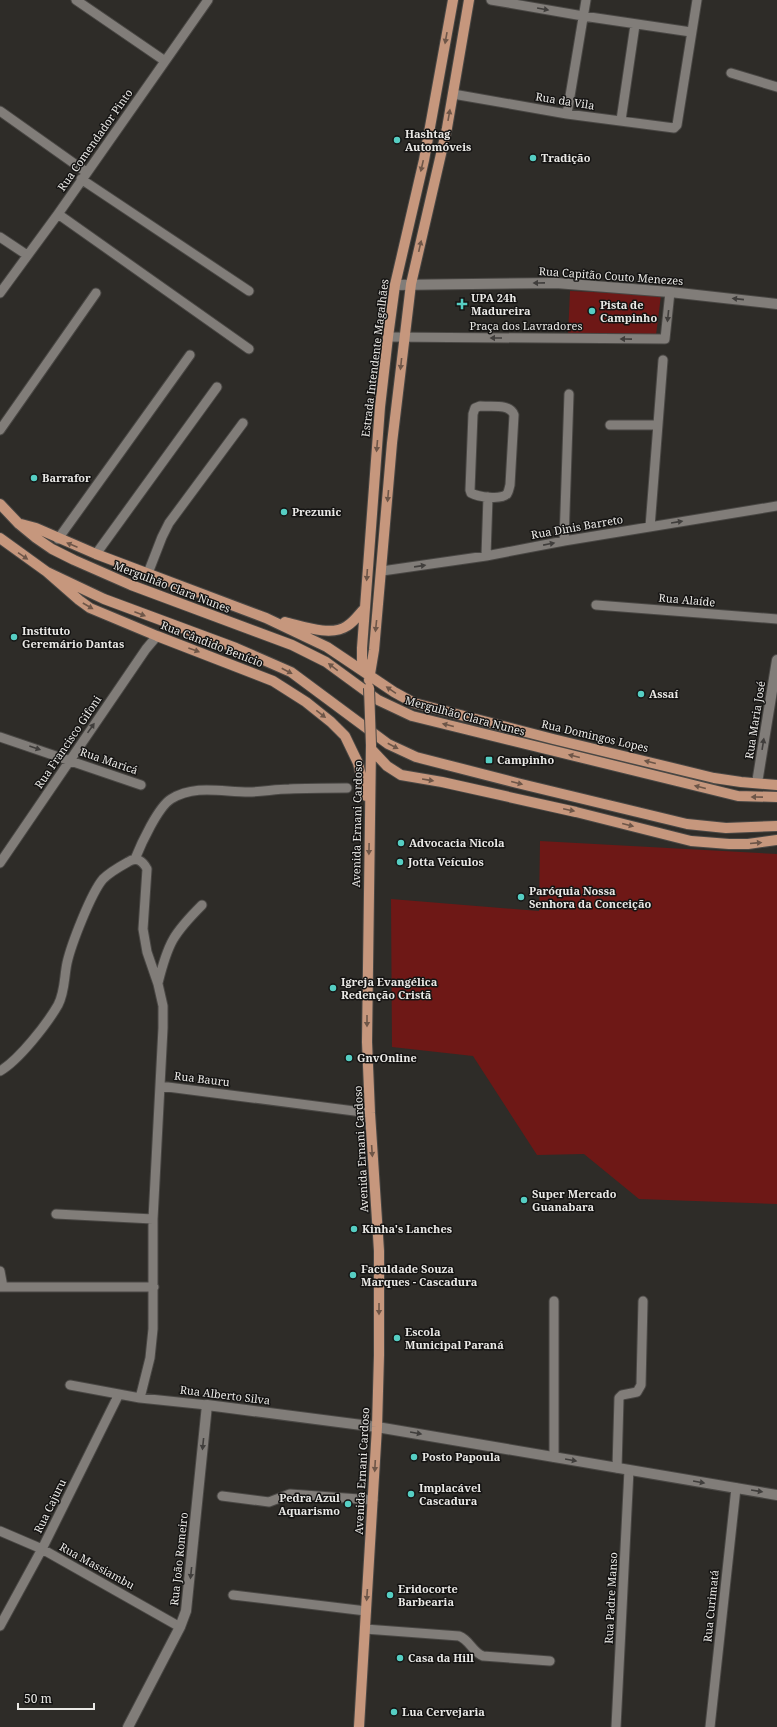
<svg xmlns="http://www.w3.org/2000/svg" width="777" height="1727" viewBox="0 0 777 1727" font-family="'Noto Serif',serif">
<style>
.green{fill:#6e1816}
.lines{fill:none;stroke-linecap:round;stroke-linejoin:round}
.street-casing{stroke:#494744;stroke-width:11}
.secondary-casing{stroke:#494744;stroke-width:12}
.primary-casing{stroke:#494744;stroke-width:12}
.street{stroke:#817d79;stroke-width:9}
.secondary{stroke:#817d79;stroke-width:10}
.primary{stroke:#c6977d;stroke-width:10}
.primary-bridge-casing{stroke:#494744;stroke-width:12;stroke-linecap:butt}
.primary-bridge{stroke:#c6977d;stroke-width:10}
.oneway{fill:#403e3c}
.oneway2{fill:#6e5648}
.poi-dot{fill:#56cec3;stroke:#151413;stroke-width:1.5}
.labels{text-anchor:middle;stroke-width:3;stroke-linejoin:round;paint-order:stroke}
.street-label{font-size:11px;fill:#eae9e6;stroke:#151413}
.poi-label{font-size:11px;font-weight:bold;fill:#eae9e6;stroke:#151413;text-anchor:start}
</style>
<rect width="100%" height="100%" fill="#2e2c28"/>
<!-- green -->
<path class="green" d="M570,291L661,295L656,335H568Z
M540,841L777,854V1204L639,1199L584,1154L537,1155L473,1056L392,1047L391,899L539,911Z"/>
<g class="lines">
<!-- street casing -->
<g class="street-casing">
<path id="street" d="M76,0L165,61
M491,0L583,16L691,32
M731,73L777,87
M453,94L567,114L674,128L677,125L697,0
M0,111L86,172
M567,114L586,0
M621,120L635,25
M81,179L249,291
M58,214L249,349
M0,237L27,255
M0,293L58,214L208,0
M388,337L665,339L670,292
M480,406C490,407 510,403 514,415L510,485C509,488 509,491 507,494C501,500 478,497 471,493L470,490L473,414L475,408Z
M610,425H658
M0,430L96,293
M650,527L663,360
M58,539L190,355
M564,541L569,394
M96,554L217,387
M486,556L488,497
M382,571L486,556L564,541L777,506
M148,573L162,537L169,523L243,423
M596,605L777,619
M0,737L141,785
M135,859C141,844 158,807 171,799C195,784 222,792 249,792C262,792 276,789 289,789C308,788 328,788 347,788
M0,863L146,649L157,636
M158,983C168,943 173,934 202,905
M0,1071C19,1060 47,1024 58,1005C65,992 64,977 67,963C71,945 91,893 103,879C110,872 119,867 128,862C136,856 143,861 147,869L143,929L147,952L158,984L163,1006V1028L153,1219V1329L150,1358L140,1398
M160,1086L370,1113
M56,1214L153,1219
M0,1271L3,1287
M0,1287H154
M70,1385L140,1398L207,1405
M554,1457V1301
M617,1468L619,1398L622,1395L637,1392L641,1385L643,1301
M222,1496L269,1502L290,1494L373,1500
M0,1531L42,1549L180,1627
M233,1595L366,1611
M0,1626L42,1549L119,1394
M365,1629L459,1636C470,1640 472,1652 483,1656L550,1661
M616,1727L629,1470
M710,1727L736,1488"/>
</g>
<!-- secondary casing -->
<g class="secondary-casing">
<path id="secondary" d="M395,285L556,283L670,292L777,304
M757,783L777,660
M128,1727L180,1627L186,1611L207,1405L377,1427L777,1495"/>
</g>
<!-- primary casing -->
<g class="primary-casing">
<path id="primary" d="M0,504L19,524L36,538L52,549L74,560L131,585L292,645L326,662L378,700L412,716L738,796L777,797
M21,524L36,528L96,554L266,618L327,647L394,692L414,703L553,739L714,778L741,782L777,785
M0,538L47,572L79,600L90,608L157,636L273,681L306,702L331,722L345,736L358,763L366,796
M47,572L104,599L236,648L291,672L388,744L416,757L517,783L687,824L726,828L777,826
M285,622C302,626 331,637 347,626C355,621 359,614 365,608
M368,673L362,660V648L380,407L388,337L395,285L424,160L453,0
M369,680L374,650L392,443L411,284L447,128L469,0
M371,749L387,766L401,775L442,782L576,812L691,841L729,844H748L777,840
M359,1727L377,1427L379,1355V1251L370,1113L367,1042L371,745"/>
</g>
<!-- street -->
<use href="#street" class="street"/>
<!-- secondary -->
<use href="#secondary" class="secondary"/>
<!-- primary -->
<use href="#primary" class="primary"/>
<!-- primary-bridge casing -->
<g class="primary-bridge-casing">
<path id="primary-bridge" d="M369,688L371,745"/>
</g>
<!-- primary-bridge -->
<use href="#primary-bridge" class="primary-bridge"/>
</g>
<!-- one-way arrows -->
<defs><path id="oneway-solid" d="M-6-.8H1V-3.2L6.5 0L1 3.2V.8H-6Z"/></defs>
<g class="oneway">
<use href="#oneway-solid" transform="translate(543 9) rotate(10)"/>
<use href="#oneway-solid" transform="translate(539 283) rotate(179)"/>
<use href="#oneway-solid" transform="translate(738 299) rotate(-174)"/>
<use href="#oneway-solid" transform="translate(668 316) rotate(96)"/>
<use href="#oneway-solid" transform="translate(496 338) rotate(-180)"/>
<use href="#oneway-solid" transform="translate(626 339) rotate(-179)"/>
<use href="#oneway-solid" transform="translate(677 522) rotate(-9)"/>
<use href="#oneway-solid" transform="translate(549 544) rotate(-11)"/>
<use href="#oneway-solid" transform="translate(420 566) rotate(-8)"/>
<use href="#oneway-solid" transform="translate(91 728) rotate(-55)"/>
<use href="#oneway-solid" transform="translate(763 744) rotate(-81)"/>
<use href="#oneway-solid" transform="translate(35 748) rotate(19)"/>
<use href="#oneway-solid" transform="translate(416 1433) rotate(10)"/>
<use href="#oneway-solid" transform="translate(203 1444) rotate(96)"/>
<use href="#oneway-solid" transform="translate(571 1460) rotate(10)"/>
<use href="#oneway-solid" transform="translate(699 1482) rotate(10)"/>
<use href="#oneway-solid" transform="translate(757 1491) rotate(9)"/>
<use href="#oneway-solid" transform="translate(191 1573) rotate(96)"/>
</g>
<g class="oneway2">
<use href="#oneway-solid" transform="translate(446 38) rotate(100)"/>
<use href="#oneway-solid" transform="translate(449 115) rotate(-80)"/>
<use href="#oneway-solid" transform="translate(422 166) rotate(103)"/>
<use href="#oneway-solid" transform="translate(420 246) rotate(-77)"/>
<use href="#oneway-solid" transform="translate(401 364) rotate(96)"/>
<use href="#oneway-solid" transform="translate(377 446) rotate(95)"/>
<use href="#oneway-solid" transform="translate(388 496) rotate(95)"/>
<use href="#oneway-solid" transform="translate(72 545) rotate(-157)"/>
<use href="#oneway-solid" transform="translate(23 556) rotate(34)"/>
<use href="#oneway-solid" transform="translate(367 575) rotate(94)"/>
<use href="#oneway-solid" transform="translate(88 606) rotate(30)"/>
<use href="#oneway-solid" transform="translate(140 614) rotate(21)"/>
<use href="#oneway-solid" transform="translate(376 626) rotate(96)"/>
<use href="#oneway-solid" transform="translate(194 650) rotate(20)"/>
<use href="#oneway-solid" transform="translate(333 667) rotate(-143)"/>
<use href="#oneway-solid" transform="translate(287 671) rotate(28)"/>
<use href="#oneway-solid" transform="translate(391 690) rotate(-146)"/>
<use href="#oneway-solid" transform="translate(321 714) rotate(38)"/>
<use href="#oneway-solid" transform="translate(448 725) rotate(-166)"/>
<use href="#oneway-solid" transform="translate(393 746) rotate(28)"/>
<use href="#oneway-solid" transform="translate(574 756) rotate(-166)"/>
<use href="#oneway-solid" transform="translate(650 762) rotate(-166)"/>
<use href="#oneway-solid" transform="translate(428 780) rotate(9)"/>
<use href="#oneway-solid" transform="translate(517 783) rotate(14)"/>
<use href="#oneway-solid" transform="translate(700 787) rotate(-166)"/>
<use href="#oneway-solid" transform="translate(757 797) rotate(-179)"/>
<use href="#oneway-solid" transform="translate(569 810) rotate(12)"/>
<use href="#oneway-solid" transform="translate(628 825) rotate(14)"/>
<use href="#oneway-solid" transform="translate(756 843) rotate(-5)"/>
<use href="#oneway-solid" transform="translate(369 849) rotate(91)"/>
<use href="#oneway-solid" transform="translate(367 1021) rotate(90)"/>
<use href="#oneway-solid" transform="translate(372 1151) rotate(86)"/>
<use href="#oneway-solid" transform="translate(379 1309) rotate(90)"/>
<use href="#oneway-solid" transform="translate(375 1466) rotate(93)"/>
<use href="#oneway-solid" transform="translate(367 1595) rotate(94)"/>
</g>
<!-- markers -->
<g class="poi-dot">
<circle cx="397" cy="140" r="4"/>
<circle cx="533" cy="158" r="4"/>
<path d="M460 298h4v4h4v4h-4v4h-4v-4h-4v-4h4z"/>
<circle cx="592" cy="311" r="4"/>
<circle cx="34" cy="478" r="4"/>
<circle cx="284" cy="512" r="4"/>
<circle cx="14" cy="637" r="4"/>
<circle cx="641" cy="694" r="4"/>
<rect x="485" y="756" width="8" height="8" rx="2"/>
<circle cx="401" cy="843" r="4"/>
<circle cx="400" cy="862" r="4"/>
<circle cx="521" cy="897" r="4"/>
<circle cx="333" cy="988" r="4"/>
<circle cx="349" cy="1058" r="4"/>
<circle cx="524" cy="1200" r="4"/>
<circle cx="354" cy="1229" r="4"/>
<circle cx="353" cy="1275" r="4"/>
<circle cx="397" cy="1338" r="4"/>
<circle cx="414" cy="1457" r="4"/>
<circle cx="411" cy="1494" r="4"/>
<circle cx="348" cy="1504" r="4"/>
<circle cx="390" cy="1595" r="4"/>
<circle cx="400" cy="1658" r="4"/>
<circle cx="394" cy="1712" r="4"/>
</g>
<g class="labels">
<!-- street labels -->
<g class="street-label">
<text transform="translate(565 101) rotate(9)" y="4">Rua da Vila</text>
<text transform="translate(95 140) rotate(-55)" y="4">Rua Comendador Pinto</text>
<text transform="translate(611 276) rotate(4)" y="4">Rua Capitão Couto Menezes</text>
<text x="526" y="330">Praça dos Lavradores</text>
<text transform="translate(375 358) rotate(-83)" y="4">Estrada Intendente Magalhães</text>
<text transform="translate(577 527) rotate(-10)" y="4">Rua Dinis Barreto</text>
<text transform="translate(172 587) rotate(21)" y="4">Mergulhão Clara Nunes</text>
<text transform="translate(687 600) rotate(5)" y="4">Rua Alaíde</text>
<text transform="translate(212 644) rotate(21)" y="4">Rua Cândido Benício</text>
<text transform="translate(465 716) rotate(15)" y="4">Mergulhão Clara Nunes</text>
<text transform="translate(755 720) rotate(-81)" y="4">Rua Maria José</text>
<text transform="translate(595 736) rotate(13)" y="4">Rua Domingos Lopes</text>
<text transform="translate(68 742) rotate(-56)" y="4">Rua Francisco Gifoni</text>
<text transform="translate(109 761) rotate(19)" y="4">Rua Maricá</text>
<text transform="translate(357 824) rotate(-89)" y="4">Avenida Ernani Cardoso</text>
<text transform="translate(202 1079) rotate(7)" y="4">Rua Bauru</text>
<text transform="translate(361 1149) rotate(-93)" y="4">Avenida Ernani Cardoso</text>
<text transform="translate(225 1395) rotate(7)" y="4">Rua Alberto Silva</text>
<text transform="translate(362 1471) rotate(-87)" y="4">Avenida Ernani Cardoso</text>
<text transform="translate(50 1506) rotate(-64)" y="4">Rua Cajuru</text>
<text transform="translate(179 1559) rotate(-84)" y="4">Rua João Romeiro</text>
<text transform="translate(97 1566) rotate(29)" y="4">Rua Massiambu</text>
<text transform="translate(611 1598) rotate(-87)" y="4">Rua Padre Manso</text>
<text transform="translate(711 1606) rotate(-84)" y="4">Rua Curimatá</text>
</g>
<!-- poi labels -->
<g class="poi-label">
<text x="405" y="138">Hashtag<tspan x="405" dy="13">Automóveis</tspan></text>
<text x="541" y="162">Tradição</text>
<text x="471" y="302">UPA 24h<tspan x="471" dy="13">Madureira</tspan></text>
<text x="600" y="309">Pista de<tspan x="600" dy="13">Campinho</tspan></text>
<text x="42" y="482">Barrafor</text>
<text x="292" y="516">Prezunic</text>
<text x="22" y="635">Instituto<tspan x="22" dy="13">Geremário Dantas</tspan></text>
<text x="649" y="698">Assaí</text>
<text x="497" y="764">Campinho</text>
<text x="409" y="847">Advocacia Nicola</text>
<text x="408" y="866">Jotta Veículos</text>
<text x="529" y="895">Paróquia Nossa<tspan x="529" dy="13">Senhora da Conceição</tspan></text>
<text x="341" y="986">Igreja Evangélica<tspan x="341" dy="13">Redenção Cristã</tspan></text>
<text x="357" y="1062">GnvOnline</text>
<text x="532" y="1198">Super Mercado<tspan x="532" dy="13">Guanabara</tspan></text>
<text x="362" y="1233">Kinha's Lanches</text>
<text x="361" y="1273">Faculdade Souza<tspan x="361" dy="13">Marques - Cascadura</tspan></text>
<text x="405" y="1336">Escola<tspan x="405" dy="13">Municipal Paraná</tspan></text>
<text x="422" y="1461">Posto Papoula</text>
<text x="419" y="1492">Implacável<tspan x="419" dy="13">Cascadura</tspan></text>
<text x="340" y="1502" text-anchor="end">Pedra Azul<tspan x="340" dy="13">Aquarismo</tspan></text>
<text x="398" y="1593">Eridocorte<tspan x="398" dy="13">Barbearia</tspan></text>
<text x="408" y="1662">Casa da Hill</text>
<text x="402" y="1716">Lua Cervejaria</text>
</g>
</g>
<!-- scale -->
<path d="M18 1703v6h76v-6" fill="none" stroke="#eae9e6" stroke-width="2"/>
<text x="24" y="1703" font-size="12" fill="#eae9e6" stroke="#151413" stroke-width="3" paint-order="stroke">50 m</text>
</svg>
